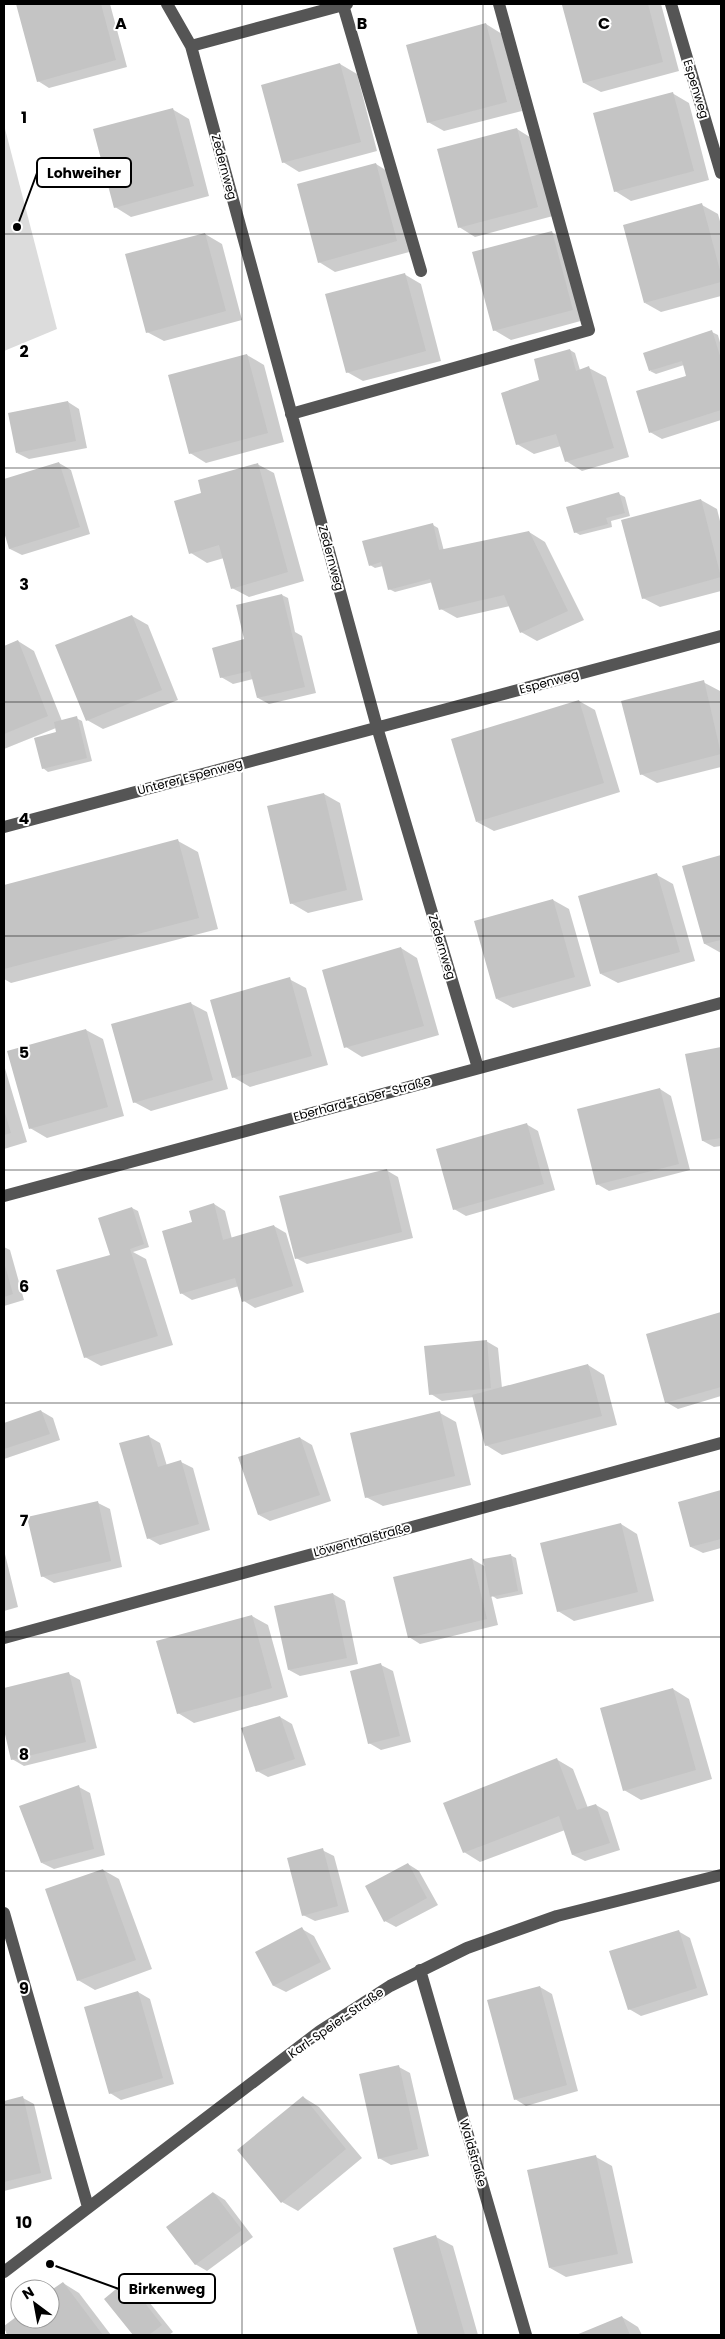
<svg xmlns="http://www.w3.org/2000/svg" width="725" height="2339" viewBox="0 0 725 2339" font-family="Poppins,sans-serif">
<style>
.green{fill:#dcdcdc}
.shadow{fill:#0003}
.building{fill:#c4c4c4}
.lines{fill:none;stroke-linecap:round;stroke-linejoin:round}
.minor{stroke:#555;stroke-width:12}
.grid{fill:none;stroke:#000;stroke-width:1;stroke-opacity:0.55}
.labels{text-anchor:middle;stroke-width:4;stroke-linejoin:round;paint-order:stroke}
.street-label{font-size:12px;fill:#000;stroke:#fff}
.grid-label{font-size:16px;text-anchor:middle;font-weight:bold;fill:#000;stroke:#fff;stroke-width:4;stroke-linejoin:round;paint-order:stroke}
.leader{fill:none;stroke:#000;stroke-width:2}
.callout-dot{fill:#000;stroke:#fff;stroke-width:2}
.callout{fill:#fff;stroke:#000;stroke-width:2}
.callout-label{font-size:14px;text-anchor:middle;font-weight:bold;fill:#000}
</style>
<rect width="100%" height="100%" fill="#fff"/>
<!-- green -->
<path class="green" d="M4,125L57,329L4,351Z"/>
<!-- shadow -->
<path class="shadow" d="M17,4H110L127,67L49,88L38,81Z
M571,4H661L679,71L601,92L584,83L564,6Z
M486,24L502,34L522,111L444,131L428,122Z
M340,64L357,74L377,151L299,172L283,162Z
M672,93L689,103L709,180L631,201L615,191Z
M172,109L189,119L209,196L131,217L115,207Z
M517,129L533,139L553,216L475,237L459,227Z
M376,164L392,174L413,251L335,272L319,262Z
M702,205L718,214L721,225V296L661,312L645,303Z
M551,232L568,242L588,319L511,340L494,330Z
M205,234L222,244L242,320L164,341L147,332Z
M404,274L421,284L441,361L363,381L347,372Z
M712,332L718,335L721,346V420L662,439L650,432L688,376L684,365L656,374L650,371Z
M570,350L575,353L580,370L589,368L606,377L629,457L582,471L566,461L561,446L534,454L517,444L544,381Z
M247,355L264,365L284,442L206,463L190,453Z
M68,402L79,409L87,448L29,459L17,453Z
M59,463L71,470L90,534L22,555L10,549L4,527V480Z
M257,464L274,473L304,581L249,597L232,588L224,558L207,563L191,553L203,494Z
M619,494L625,497L630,516L611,521L612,527L580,535L575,532Z
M701,500L717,509L721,525V591L660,607L643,598Z
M433,525L438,528L444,551L529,532L545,542L584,620L537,641L521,632L510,606L457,618L441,609L433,582L395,592L389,589L383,566L375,568L370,565Z
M282,595L288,598L295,632L302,636L316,693L269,704L258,698L253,679L233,684L221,677Z
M132,616L148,625L178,700L103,729L87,720Z
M18,641L34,651L62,721L76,718L82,721L92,761L48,772L43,768L57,733L56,728L4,749V647Z
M703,682L720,691L721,697V767L657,783L641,774Z
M579,701L595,710L620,792L494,831L477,822Z
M324,794L340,803L363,900L308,913L291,903Z
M178,841L198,852L218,929L11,983L4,979V886Z
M721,856V953L705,944L683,867Z
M657,875L673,884L695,961L618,983L601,974Z
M553,900L569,909L591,986L513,1008L497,999Z
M401,948L417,958L439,1035L362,1057L346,1047Z
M289,979L306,988L328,1065L250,1087L233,1077Z
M190,1003L207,1012L228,1089L151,1111L134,1102Z
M86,1030L103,1039L124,1116L47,1138L30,1128L9,1052Z
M721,1048V1146L714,1147L703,1141L686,1055Z
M4,1065L27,1142L4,1149Z
M660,1089L671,1096L690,1170L609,1191L597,1184Z
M526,1124L538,1131L555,1190L466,1216L454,1209Z
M386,1170L398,1177L413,1238L307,1264L296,1258Z
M214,1204L225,1211L232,1239L274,1226L286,1233L304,1292L255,1308L244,1301L239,1286L192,1300L181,1293L194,1223Z
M132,1208L138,1211L149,1247L133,1252L146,1259L173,1345L101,1366L85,1357L111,1255Z
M4,1247L10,1250L24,1300L4,1306Z
M721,1314V1396L678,1409L666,1402L648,1335Z
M486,1341L498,1348L502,1388L588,1365L604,1375L617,1425L502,1455L486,1445L474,1397L442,1401L431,1394Z
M41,1411L53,1418L60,1440L4,1459V1424Z
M440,1413L456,1422L471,1485L383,1506L366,1497Z
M148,1436L160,1443L167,1466L181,1462L193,1468L210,1530L160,1545L148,1538Z
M300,1438L312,1445L331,1501L270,1521L259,1515Z
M721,1491V1548L703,1553L691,1547L679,1503Z
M98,1503L110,1509L122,1567L54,1583L42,1576Z
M621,1524L637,1534L654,1601L574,1621L558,1611Z
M4,1550L18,1607L4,1611Z
M510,1555L516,1558L523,1594L497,1599L491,1595L498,1625L420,1644L409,1637L472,1559L486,1567Z
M333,1594L345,1601L358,1664L300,1676L289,1670Z
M252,1616L268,1625L288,1697L194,1723L178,1713Z
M381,1665L393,1671L411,1742L381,1750L369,1743Z
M69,1674L80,1680L97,1748L24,1766L12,1759L4,1725V1690Z
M673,1689L689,1699L712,1779L641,1800L624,1790Z
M280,1717L292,1724L306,1765L268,1777L257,1771Z
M556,1759L573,1769L588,1808L596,1805L608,1812L620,1850L585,1861L573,1855L565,1830L480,1862L464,1852Z
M79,1787L90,1793L105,1855L54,1869L42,1863Z
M322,1850L334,1856L349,1912L315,1921L303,1915Z
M408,1864L419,1871L438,1905L396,1927L385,1921Z
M103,1870L119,1879L152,1969L95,1990L78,1980Z
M302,1929L314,1936L331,1969L286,1992L274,1986L257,1952Z
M678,1931L690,1938L708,1995L641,2016L629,2009Z
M540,1987L552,1994L578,2091L526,2106L515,2099Z
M138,1992L150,1999L174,2084L121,2100L110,2093Z
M399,2067L410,2073L429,2156L391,2165L379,2158Z
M303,2097L319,2107L362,2158L298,2211L282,2202Z
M23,2098L34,2104L52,2179L4,2191V2102Z
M596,2157L612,2166L633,2263L566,2277L550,2268Z
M214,2193L225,2200L253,2237L207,2271L195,2264Z
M436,2237L453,2246L478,2335H419L394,2249Z
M127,2282L138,2288L173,2332L169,2335H134L105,2299Z
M63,2283L79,2293L111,2335H8L4,2328L20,2316V2319H50V2293Z
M622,2317L638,2327L642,2335H579Z"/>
<!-- building -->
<path class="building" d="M16,4H101L116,60L37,82Z
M566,4H648L663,62L583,83L562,5Z
M486,23L507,102L427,123L406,45Z
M340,63L361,142L282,163L261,85Z
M673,92L694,171L614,192L593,113Z
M173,108L194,186L114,208L93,129Z
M517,128L538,207L458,228L437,149Z
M376,163L397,241L318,263L297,184Z
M702,203L721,274V282L644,303L623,225Z
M552,231L573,310L493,331L472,252Z
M205,233L226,311L146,333L125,254Z
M405,273L426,351L346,373L325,294Z
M712,330L721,359V410L649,433L636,391L686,376L682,361L649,371L643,353Z
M570,349L576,371L589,366L614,448L565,462L556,434L516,445L501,393L539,380L534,359Z
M247,354L268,433L189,454L168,375Z
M68,401L76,441L16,453L8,413Z
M59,462L80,527L9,549L4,532V479Z
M258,463L288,572L231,589L219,545L189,554L174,501L201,493L198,480Z
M619,492L625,513L606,518L608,524L574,533L566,507Z
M701,499L721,577L642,599L621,520Z
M433,523L439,550L529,531L568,611L520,633L504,595L439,610L430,579L388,590L381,562L369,566L362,541Z
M282,594L305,687L257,698L250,671L220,678L212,648L244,639L236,605Z
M132,615L162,690L86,721L55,645Z
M18,640L48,716L4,734V646Z
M704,680L721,754L640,775L621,701Z
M579,700L604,783L476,822L451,739Z
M77,716L87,758L42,769L34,738L56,732L54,722Z
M324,793L347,890L290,904L267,806Z
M178,839L199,918L4,969V885Z
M721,855V940L704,944L682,866Z
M657,873L680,952L600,974L578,896Z
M553,899L575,977L496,999L474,921Z
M401,947L424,1026L344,1048L322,970Z
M290,977L312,1056L232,1078L210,1000Z
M191,1002L213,1080L133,1103L111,1024Z
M86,1029L108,1107L29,1129L7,1051Z
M721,1047V1138L702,1141L685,1054Z
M660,1088L679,1164L596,1185L577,1109Z
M4,1110L11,1133L4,1135Z
M527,1123L544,1184L453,1210L436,1149Z
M387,1169L402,1232L295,1259L279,1196Z
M214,1203L223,1240L274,1225L293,1286L242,1302L235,1278L180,1294L162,1231L192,1222L189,1211Z
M132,1207L144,1244L130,1249L158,1336L84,1358L56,1270L110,1255L98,1218Z
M4,1262L13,1294L4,1297Z
M721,1312V1387L665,1403L646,1334Z
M487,1340L491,1388L429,1395L424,1346Z
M588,1364L602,1416L485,1446L472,1395Z
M41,1410L50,1434L4,1449V1423Z
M440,1411L455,1476L365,1498L350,1433Z
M149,1435L158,1467L181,1460L199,1524L147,1539L119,1443Z
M300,1437L320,1495L258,1515L238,1457Z
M721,1490V1539L690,1547L678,1502Z
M98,1501L111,1561L41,1577L27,1517Z
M621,1523L638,1592L557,1612L540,1543Z
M511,1554L518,1591L490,1597L483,1559Z
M472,1558L487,1619L408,1638L393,1577Z
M333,1593L347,1658L288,1670L274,1606Z
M252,1615L272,1688L177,1714L156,1641Z
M381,1663L400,1736L368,1744L350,1671Z
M69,1672L86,1742L11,1760L4,1730V1688Z
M673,1688L696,1770L623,1791L600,1708Z
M280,1716L295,1759L256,1772L241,1728Z
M557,1758L577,1810L596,1804L610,1843L572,1855L559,1816L463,1853L443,1803Z
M79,1785L94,1849L41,1863L19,1806Z
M323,1848L338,1906L302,1916L287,1858Z
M408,1863L427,1898L384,1922L365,1886Z
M103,1869L136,1960L77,1981L45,1889Z
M302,1927L321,1962L273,1986L255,1952Z
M679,1930L697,1988L628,2010L609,1951Z
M540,1986L567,2085L514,2100L487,2000Z
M138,1991L163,2078L109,2094L84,2007Z
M399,2065L418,2149L378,2159L359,2074Z
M23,2096L41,2173L4,2182V2101Z
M303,2096L346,2149L281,2203L237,2150Z
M596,2155L618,2254L549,2268L527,2170Z
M213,2192L242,2230L195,2265L166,2227Z
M436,2235L465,2335H418L393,2248Z
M127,2280L162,2325L149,2335H133L104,2299Z
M63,2282L103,2335H7L4,2326L20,2314V2319H50V2291Z
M622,2316L630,2335H576Z"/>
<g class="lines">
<!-- minor -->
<path class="minor" d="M167,4L191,46L377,727L478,1068
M671,4L721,173
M343,5L421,271
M191,46L347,4
M291,414L589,330L499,4
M4,827L721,636
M4,1196L721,1003
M4,1638L721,1443
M4,1913L88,2207
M420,1970L526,2335
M4,2272L320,2031L390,1986L467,1948L557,1916L721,1875"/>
</g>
<!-- grid -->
<path class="grid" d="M242,4V2335M483,4V2335M4,234H721M4,468H721M4,702H721M4,936H721M4,1170H721M4,1403H721M4,1637H721M4,1871H721M4,2105H721"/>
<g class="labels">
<!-- street labels -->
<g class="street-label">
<text transform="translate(696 89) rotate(73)" y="4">Espenweg</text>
<text transform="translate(224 167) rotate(75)" y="4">Zedernweg</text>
<text transform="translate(331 558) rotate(75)" y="4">Zedernweg</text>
<text transform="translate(549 682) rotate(-15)" y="4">Espenweg</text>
<text transform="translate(190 777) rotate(-15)" y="4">Unterer Espenweg</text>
<text transform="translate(442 947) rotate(73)" y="4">Zedernweg</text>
<text transform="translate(362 1099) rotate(-15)" y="4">Eberhard-Faber-Straße</text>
<text transform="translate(362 1540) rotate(-15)" y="4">Löwenthalstraße</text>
<text transform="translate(336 2023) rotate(-35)" y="4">Karl-Speier-Straße</text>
<text transform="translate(473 2153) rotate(74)" y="4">Waldstraße</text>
</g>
</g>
<g class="grid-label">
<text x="121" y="29">A</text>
<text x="362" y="29">B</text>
<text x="604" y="29">C</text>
<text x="24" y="123">1</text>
<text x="24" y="357">2</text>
<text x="24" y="590">3</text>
<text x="24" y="824">4</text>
<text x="24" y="1058">5</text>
<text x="24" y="1292">6</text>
<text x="24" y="1526">7</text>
<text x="24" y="1760">8</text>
<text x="24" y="1994">9</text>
<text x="24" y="2228">10</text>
</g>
<!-- callouts -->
<path class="leader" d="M17 227L37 173M50 2264L119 2289"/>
<g class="callout-dot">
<circle cx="17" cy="227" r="5"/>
<circle cx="50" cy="2264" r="5"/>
</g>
<g class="callout">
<rect x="37" y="158" width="94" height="29" rx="5"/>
<rect x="119" y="2274" width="96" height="29" rx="5"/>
</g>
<g class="callout-label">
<text x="84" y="178">Lohweiher</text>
<text x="167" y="2294">Birkenweg</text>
</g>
<!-- border -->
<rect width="725" height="2339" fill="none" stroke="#000000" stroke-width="10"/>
<!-- north arrow -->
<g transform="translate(35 2304) rotate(328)"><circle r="24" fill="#ffffff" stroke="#999999"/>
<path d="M0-4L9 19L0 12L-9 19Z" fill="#000000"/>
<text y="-8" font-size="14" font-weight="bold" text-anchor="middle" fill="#000000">N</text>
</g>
</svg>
